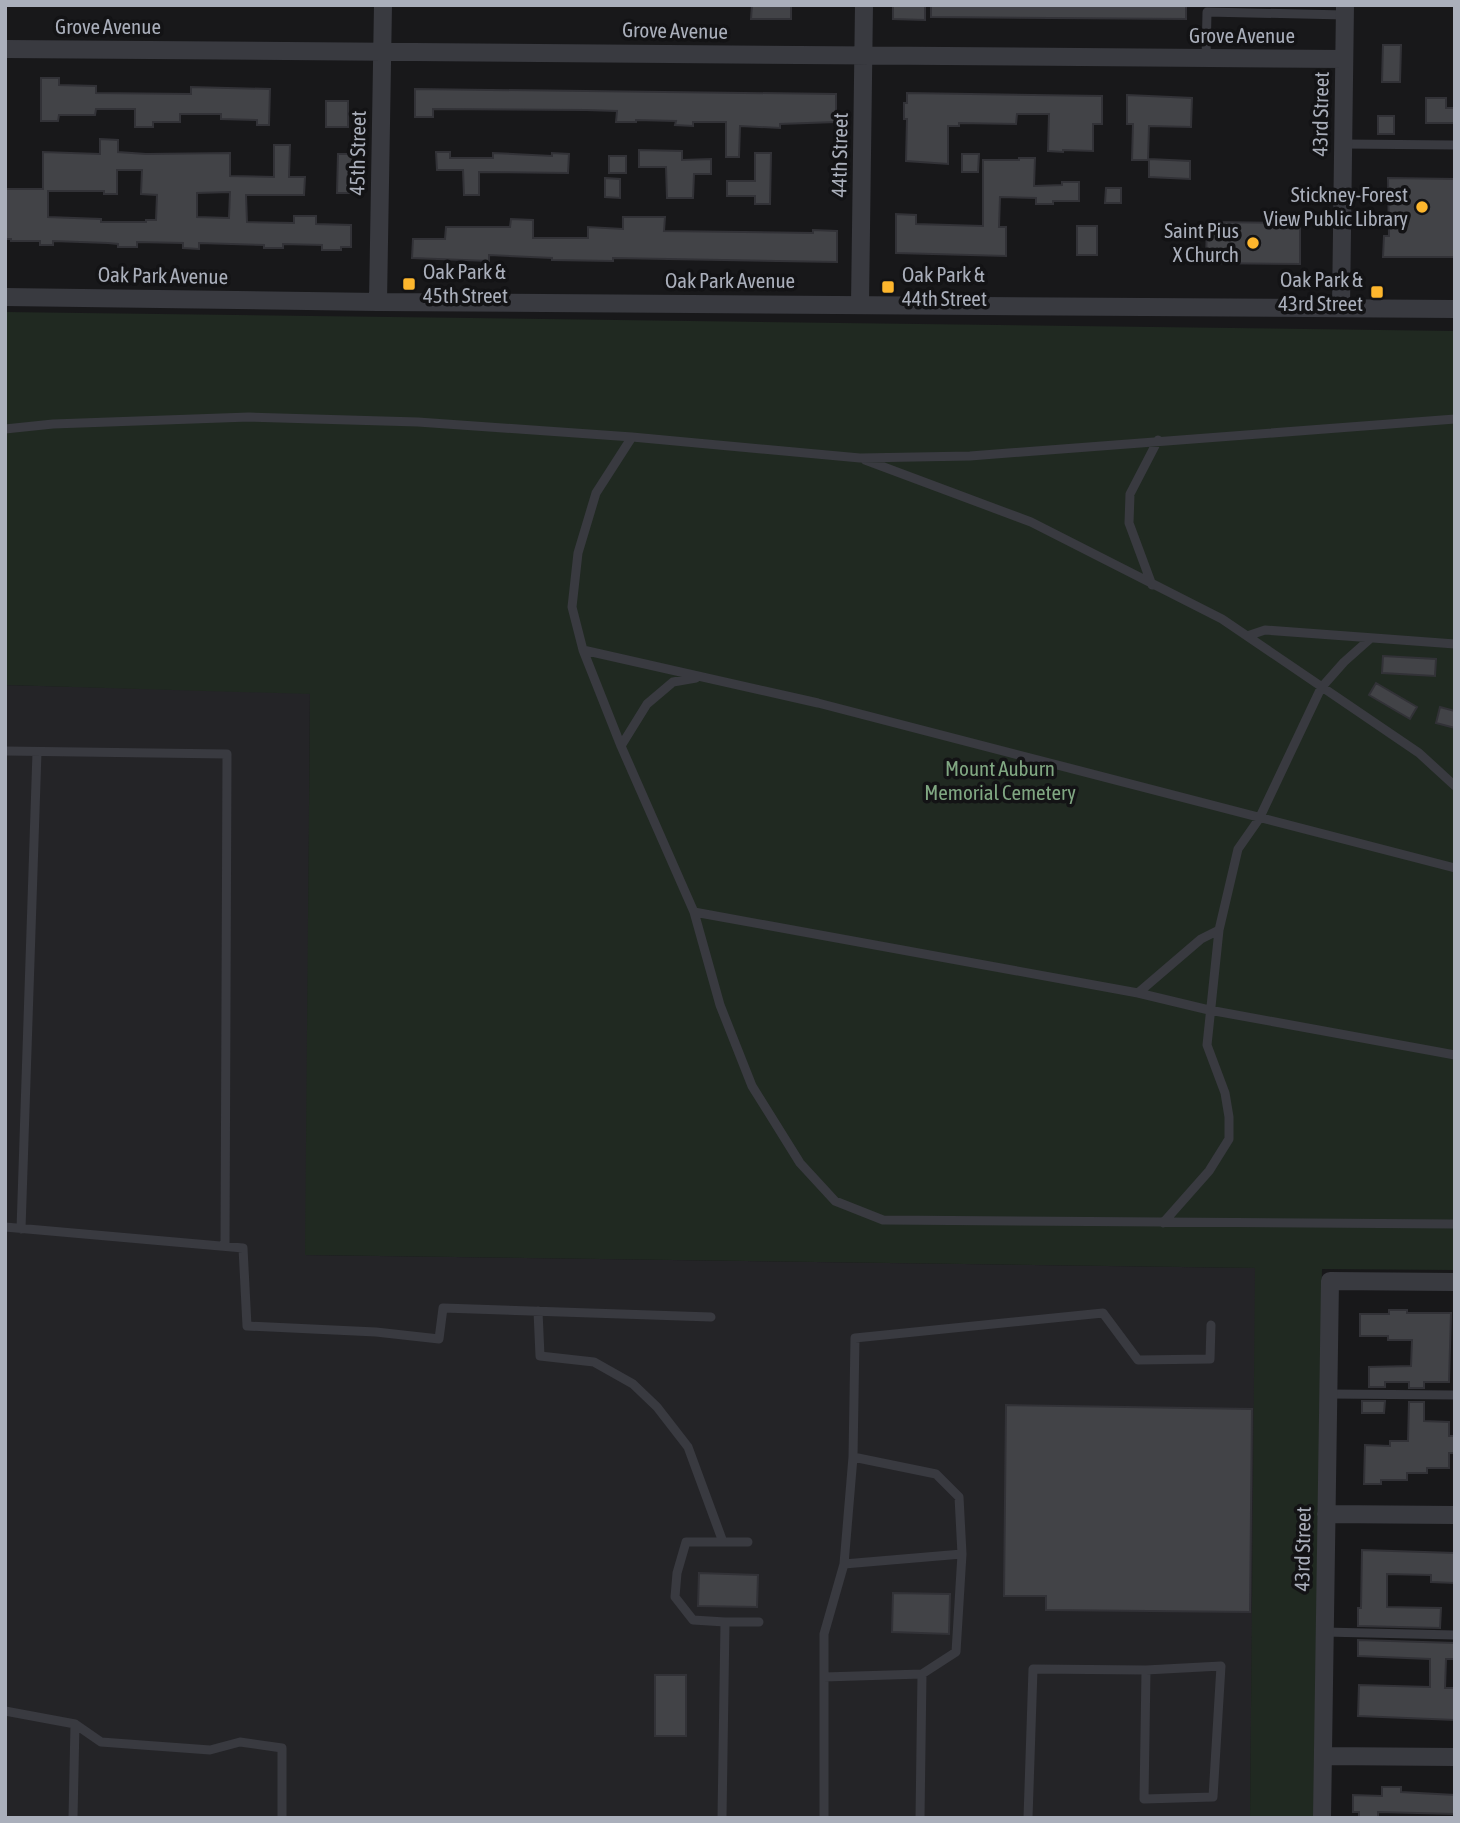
<svg xmlns="http://www.w3.org/2000/svg" width="1460" height="1823" viewBox="0 0 1460 1823" font-family="'Asap Condensed',sans-serif">
<style>
.built{fill:#242427}
.green{fill:#202921}
.building{fill:#424347;stroke:#323237;stroke-width:2;fill-rule:evenodd}
.lines{fill:none;stroke-linecap:round;stroke-linejoin:round}
.lane{stroke:#393a40;stroke-width:9}
.street{stroke:#393a40;stroke-width:18}
.poi-dot{fill:#fdb62d;stroke:#131315;stroke-width:2.5}
.labels{text-anchor:middle;stroke-width:7;stroke-linejoin:round;paint-order:stroke}
.street-label{font-size:21px;fill:#aaafbb;stroke:#131315}
.poi-label{font-size:21px;fill:#aaafbb;stroke:#131315;text-anchor:end}
.park-label{font-size:21px;fill:#80a782;stroke:#131315}
</style>
<rect width="100%" height="100%" fill="#18181a"/>
<!-- built -->
<path class="built" d="M5,685L310,693L306,1255L1256,1268L1250,1818H5Z"/>
<!-- green -->
<path class="green" d="M5,312L1455,331V1270L1322,1269L1314,1818H1250L1255,1268L305,1255L310,694L5,685Z"/>
<!-- building -->
<path class="building" d="M752,5H791V19H751Z
M893,5H925V20L893,19Z
M931,5H1186V19L931,17Z
M1383,45H1401L1400,82H1382Z
M41,78H59V85L96,86V93L191,94V87L270,89L269,125H257V120L221,119V114H180V122H153V127H135V109H96L95,115H59L58,121H41Z
M415,89L836,94V122L780,124V128L740,126L739,157H726V122H693V126L675,125L676,121L636,120V122H616L617,111L586,110L433,109V117H415Z
M907,93L1102,96V124H1093V151L1063,150V152L1048,151L1049,114H1017L1016,124L959,123V126H948V164L906,161L907,119H904V103H907Z
M1127,95L1192,98L1191,127L1149,126L1148,160H1132L1133,124H1127Z
M1426,98H1446V108H1455V123H1426Z
M326,101H348V127H326Z
M1378,116H1394V134H1378Z
M100,139L118,140V152L146,154L230,153V176L274,177V145H290L289,177H305L304,195H246L247,222L294,223V216H316V224L351,225V247H341V250H322V245L283,244V248H264V245L199,243V249L183,248V243L137,242V247H118V244L108,243L53,241V245H40V241H11V239H5V189H43V152L100,154ZM117,170H142L141,194L157,195L156,220H146V222H101V219L48,217V191H104V194H117ZM230,192L229,218L197,217V193Z
M639,150L682,151V160L711,159V174H694L693,198H667L666,167H639Z
M436,152H450V158H493V153L552,156V153L569,154L568,173L479,172V195H464L463,170H437Z
M755,153H771L770,204H755V196H727V181H755Z
M338,154H355V193H337Z
M962,154H979L978,172H962Z
M609,156H626V173H609Z
M1019,158H1035L1034,186L1062,185V182H1079V201H1053V204H1036V198L1000,197L999,227H1006V256L896,253V214L916,215V224L983,226V160H1019Z
M1149,159L1190,161V179L1149,177Z
M605,178L620,179V198L605,197Z
M1388,178L1455,179V257H1383L1384,236H1389Z
M1106,188H1121V203H1105Z
M623,217H665L664,231L813,233V230L837,231V262L613,258V261L552,260V258L489,255V261L412,258L413,239H445L446,227H510L511,219L533,220V238H588V227L623,229Z
M1207,222L1300,223V264L1206,263Z
M1077,226H1097V255H1077Z
M1383,656L1436,659L1435,676L1382,673Z
M1376,683L1417,707L1410,719L1369,695Z
M1440,707L1455,711V728L1436,723Z
M1389,1310H1407V1313H1451L1449,1382H1424V1388H1409V1382H1385V1387H1369V1367L1411,1366L1412,1340H1388V1336H1360V1314H1389Z
M1362,1401H1385L1384,1413H1362Z
M1409,1402H1424V1421L1449,1422V1436H1455V1453H1449V1468H1427V1473H1407V1480H1381V1484H1364L1365,1445L1390,1446V1441H1408Z
M1006,1405L1252,1409L1250,1612L1046,1610V1596H1004Z
M1362,1550L1455,1553V1583L1431,1582V1575L1387,1574V1607L1441,1608L1440,1628L1358,1626V1608H1361Z
M699,1573L758,1575L757,1607L698,1606Z
M893,1593L950,1594L949,1634L892,1632Z
M1358,1640L1455,1643V1659H1446L1445,1688H1455V1720L1358,1716L1359,1685L1430,1687V1659L1358,1656Z
M655,1675H686V1736H655Z
M1382,1787H1401V1792L1455,1795V1814L1378,1812V1818H1359V1812H1353V1795L1382,1796Z"/>
<g class="lines">
<!-- lane -->
<path class="lane" d="M1206,58L1207,12L1345,15
M1343,144L1455,145
M5,429L53,424L249,417L418,422L632,437L860,458L970,456L1455,419
M632,437L596,493L578,553L572,607L583,650L621,746L694,912L720,1005L752,1086L800,1163L835,1201L883,1220L1455,1224
M865,460L1031,522L1222,619L1419,753L1455,786
M1152,585L1129,523L1130,494L1158,440
M1247,636L1265,630L1455,644
M583,650L818,703L1455,868
M621,746L647,704L673,682L696,678
M5,751L227,754L225,1246
M694,912L1138,993L1209,1010L1455,1055
M1138,993L1201,939L1219,930
M1163,1223L1209,1171L1229,1139V1117L1225,1093L1207,1045L1219,930L1238,849L1259,819L1321,688L1344,662L1371,638
M5,1227L243,1248L247,1326L376,1332L439,1339L443,1308L711,1317
M21,1229L37,752
M538,1311L540,1356L594,1362L633,1384L657,1407L688,1447L723,1542
M1328,1394L1455,1395
M962,1554L959,1497L936,1474L853,1457L855,1338L1103,1313L1138,1360L1210,1359L1211,1325
M844,1564L853,1457
M725,1622L693,1620L675,1597L677,1573L686,1542H748
M1324,1632L1455,1635
M824,1677L922,1674
M5,1711L75,1724L73,1818
M75,1724L101,1742L210,1750L240,1742L282,1748V1818
M722,1818L725,1622H759
M824,1818V1634L844,1564L962,1554L956,1652L922,1674L920,1818
M1028,1818L1033,1669L1146,1670L1221,1666L1213,1797L1144,1799L1146,1670"/>
<!-- street -->
<path class="street" d="M5,49L1344,59
M5,297L378,302L1455,309
M378,302L383,5
M860,304L864,5
M1341,307L1345,5
M1326,1514L1455,1515
M1323,1756L1455,1757
M1322,1818L1330,1281L1455,1282"/>
</g>
<!-- markers -->
<g class="poi-dot">
<circle cx="1422" cy="207" r="7"/>
<circle cx="1253" cy="243" r="7"/>
<rect x="402" y="277" width="14" height="14" rx="3.5"/>
<rect x="881" y="280" width="14" height="14" rx="3.5"/>
<rect x="1370" y="285" width="14" height="14" rx="3.5"/>
</g>
<g class="labels">
<!-- street labels -->
<g class="street-label">
<text x="108" y="34">Grove Avenue</text>
<text transform="translate(675 31) rotate(1)" y="7">Grove Avenue</text>
<text x="1242" y="43">Grove Avenue</text>
<text transform="translate(1321 114) rotate(-89)" y="7">43rd Street</text>
<text transform="translate(358 153) rotate(-89)" y="7">45th Street</text>
<text transform="translate(840 155) rotate(-89)" y="7">44th Street</text>
<text transform="translate(163 276) rotate(1)" y="7">Oak Park Avenue</text>
<text x="730" y="288">Oak Park Avenue</text>
<text transform="translate(1303 1549) rotate(-89)" y="7">43rd Street</text>
</g>
<!-- poi labels -->
<g class="poi-label">
<text x="1408" y="202">Stickney-Forest<tspan x="1408" dy="24">View Public Library</tspan></text>
<text x="1239" y="238">Saint Pius<tspan x="1239" dy="24">X Church</tspan></text>
<text x="423" y="279" text-anchor="start">Oak Park &amp;<tspan x="423" dy="24">45th Street</tspan></text>
<text x="902" y="282" text-anchor="start">Oak Park &amp;<tspan x="902" dy="24">44th Street</tspan></text>
<text x="1363" y="287">Oak Park &amp;<tspan x="1363" dy="24">43rd Street</tspan></text>
</g>
<!-- park labels -->
<g class="park-label">
<text x="1000" y="776">Mount Auburn<tspan x="1000" dy="24">Memorial Cemetery</tspan></text>
</g>
</g>
<!-- border -->
<rect width="1460" height="1823" fill="none" stroke="#aaafbb" stroke-width="14"/>
</svg>
